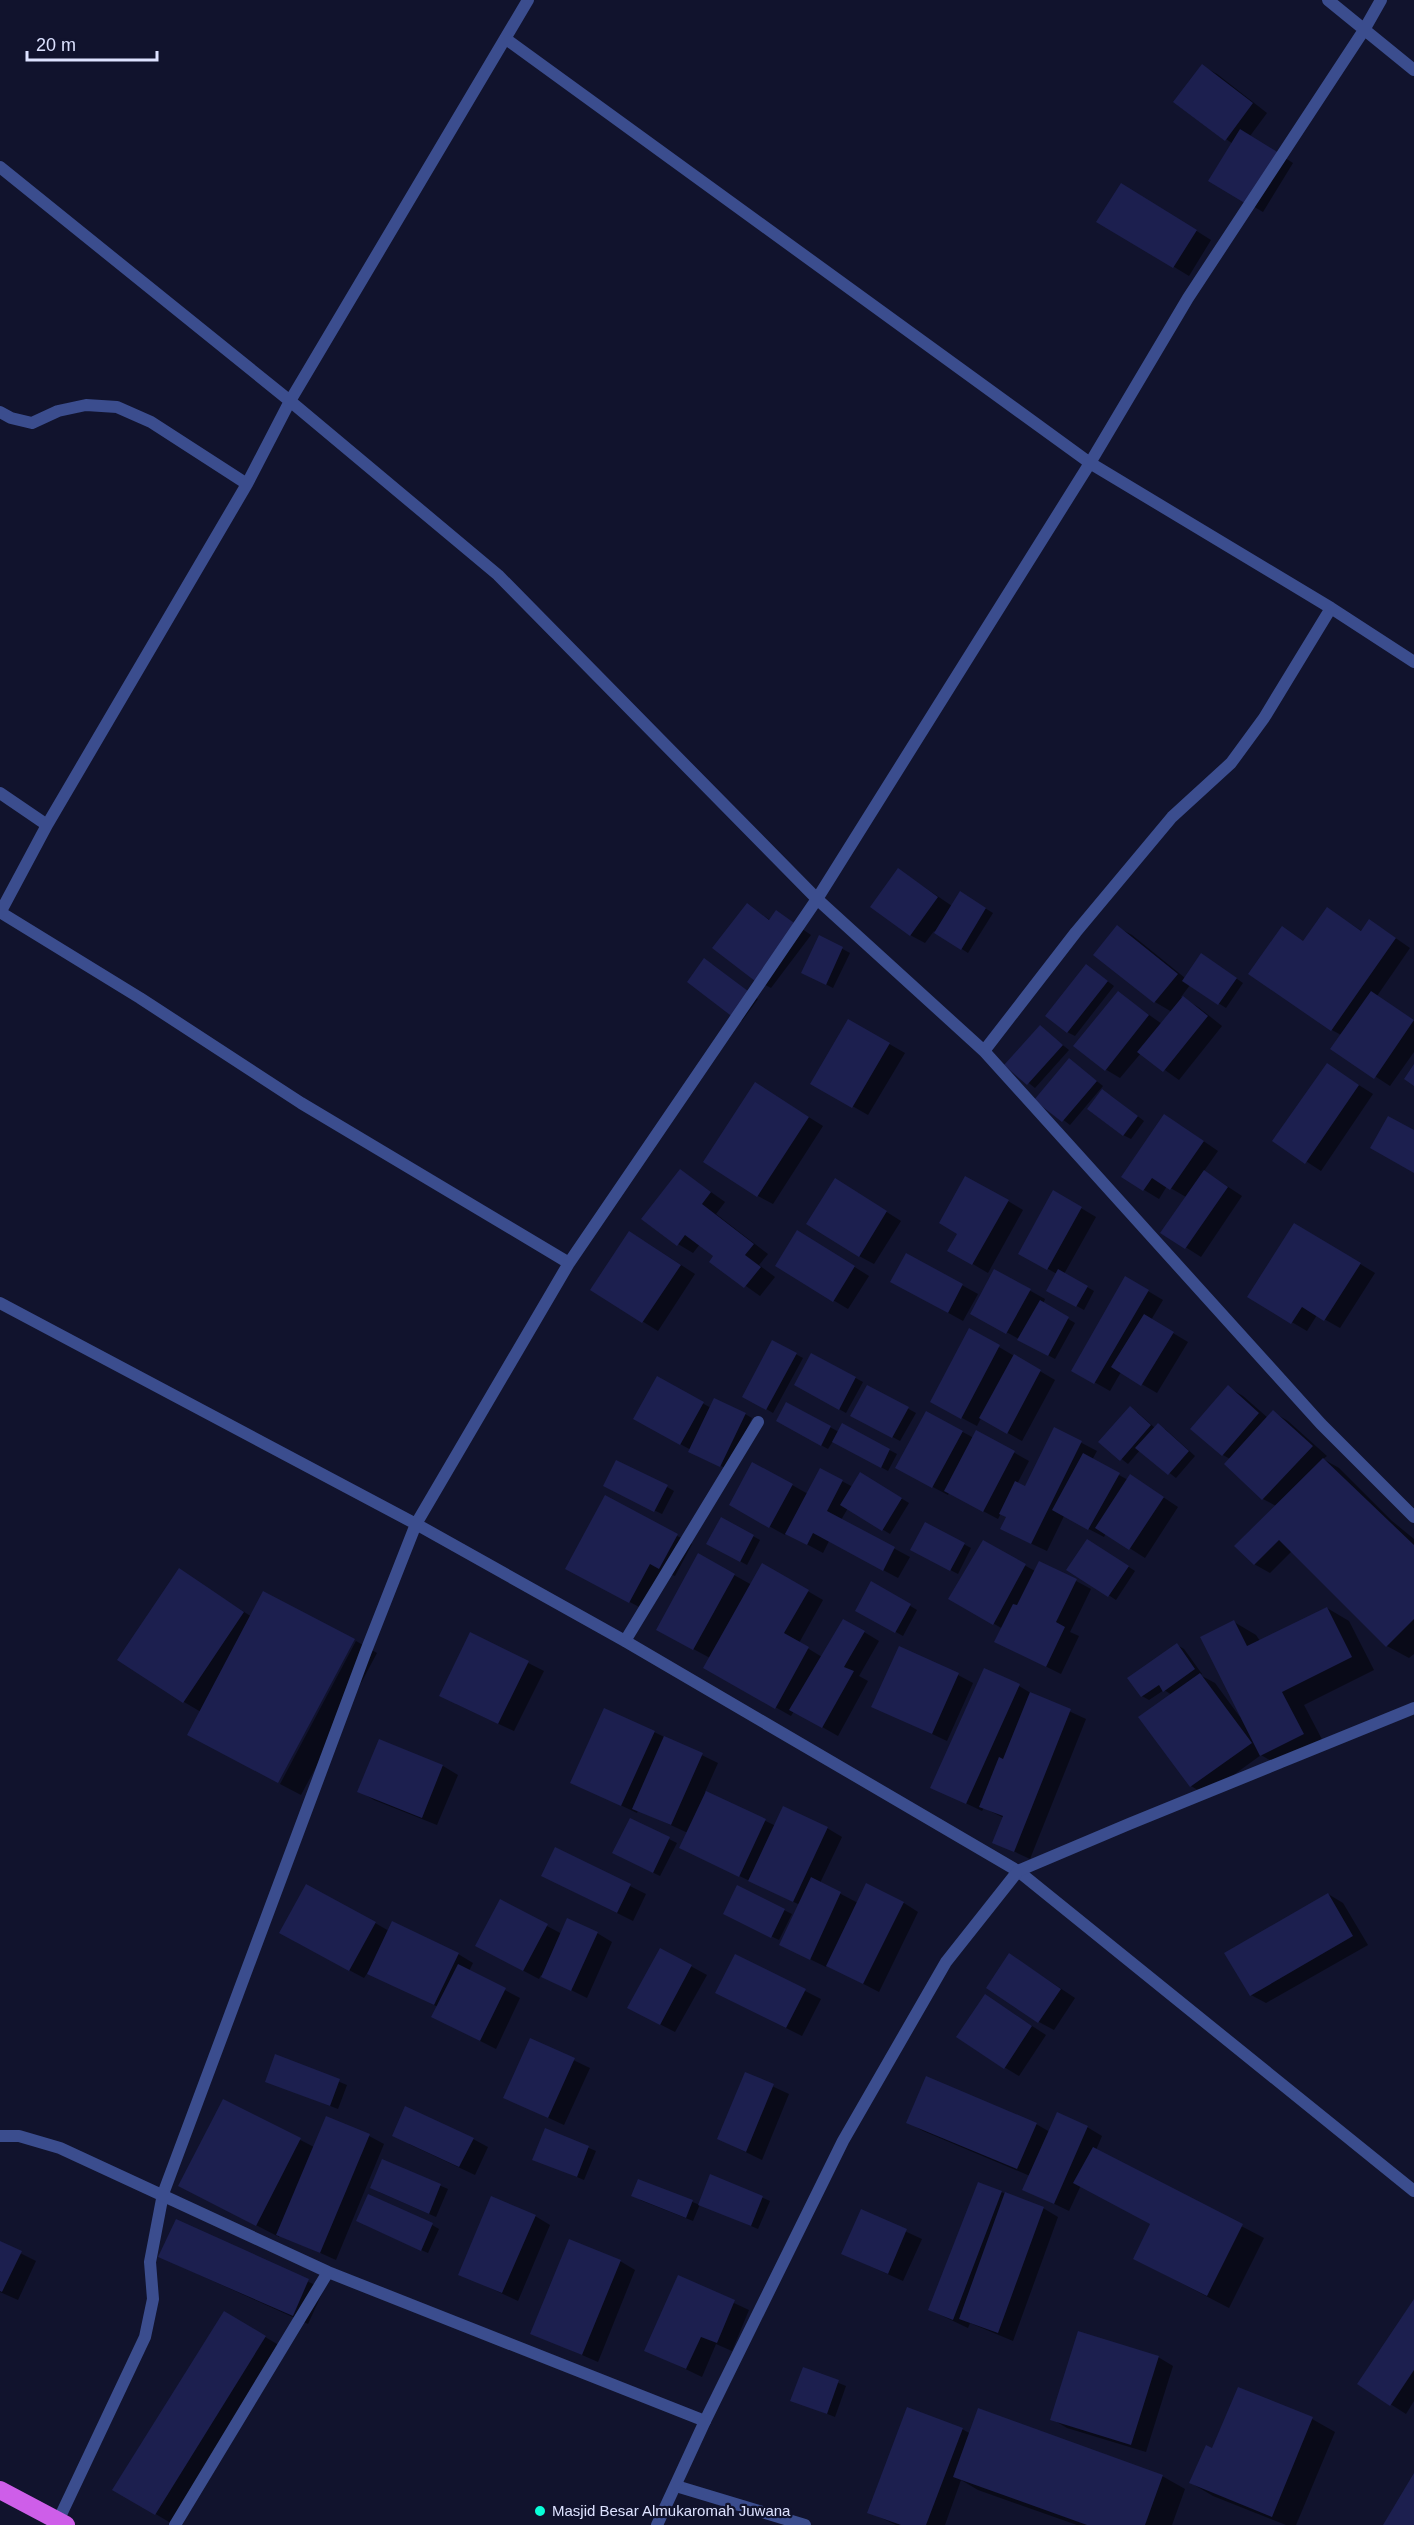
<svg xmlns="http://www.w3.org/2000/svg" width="1414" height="2525" viewBox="0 0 1414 2525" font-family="Arial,sans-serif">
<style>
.shadow{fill:#0007}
.building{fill:#1c1f4f}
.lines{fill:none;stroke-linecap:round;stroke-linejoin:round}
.service{stroke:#3b4d8e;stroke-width:12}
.minor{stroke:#3b4d8e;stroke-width:12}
.tertiary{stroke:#3b4d8e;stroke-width:12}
.trunk{stroke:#ce5ee9;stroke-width:18}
.poi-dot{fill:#09ffd8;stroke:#11132d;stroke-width:2}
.labels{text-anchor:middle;stroke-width:4.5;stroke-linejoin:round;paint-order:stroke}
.poi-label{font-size:15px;fill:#dde2ff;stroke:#11132d;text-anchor:start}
</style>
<rect width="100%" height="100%" fill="#11132d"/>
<!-- shadow -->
<path class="shadow" d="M1202,66L1217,74L1267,113L1250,136L1293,163L1263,212L1210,181L1233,144L1226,139Z
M1136,193L1211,240L1189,276L1099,221Z
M899,870L952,906L960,893L993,913L968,953L934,931L925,943L910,935Z
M747,905L770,920L777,912L811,935L771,988L756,980Z
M1328,909L1363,932L1384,930L1410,948L1377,996L1414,1020V1052L1390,1086L1332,1048L1341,1035L1332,1030Z
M1117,927L1132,935L1185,978L1208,959L1243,983L1226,1008L1190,985L1181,997L1198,1007L1222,1026L1179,1080L1141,1053L1120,1078L1105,1069L1118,993L1162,1024L1172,1012L1155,1002Z
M820,937L850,953L833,988L810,976Z
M712,964L758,999L742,1021L735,1017Z
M1087,966L1114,986L1075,1036L1067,1032Z
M849,1021L905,1053L868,1115L812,1083Z
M1040,1027L1069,1050L1035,1088L1006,1065Z
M1070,1060L1103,1086L1070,1125L1036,1099Z
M1327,1065L1373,1094L1321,1171L1275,1141Z
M770,1093L823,1126L773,1204L758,1196Z
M1110,1095L1144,1121L1131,1139L1123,1135Z
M1180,1125L1218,1151L1204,1171L1242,1196L1201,1257L1162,1232L1186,1197L1167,1186L1159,1199L1123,1177Z
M680,1170L725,1202L716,1214L768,1254L759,1265L775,1277L760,1296L711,1261L715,1256L700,1244L693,1253L678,1244Z
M850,1189L901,1221L874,1264L859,1256Z
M1054,1192L1096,1217L1064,1274L1094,1291L1084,1310L1048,1290L1057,1274L1020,1253Z
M1008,1201L1023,1210L988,1273L949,1250Z
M1309,1233L1375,1273L1340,1328L1317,1315L1307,1331L1249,1297Z
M644,1241L695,1274L658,1331L592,1290Z
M813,1241L869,1276L848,1309L833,1300Z
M907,1255L978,1294L963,1321L907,1290Z
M995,1271L1045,1299L1043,1304L1075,1323L1055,1359L972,1313Z
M1126,1278L1163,1300L1151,1320L1188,1342L1157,1393L1121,1372L1110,1391L1073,1370Z
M970,1330L1055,1380L1022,1441L981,1418L977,1426L947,1410Z
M773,1342L803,1358L773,1413L744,1396Z
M812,1355L863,1382L846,1413L796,1385Z
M658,1378L711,1408L745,1414L752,1418L728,1469L697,1456L691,1450L635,1419Z
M868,1387L916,1413L900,1441L852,1415Z
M1228,1387L1243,1396L1268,1418L1273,1412L1288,1421L1327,1456L1323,1459L1339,1468L1392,1521L1414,1539V1654L1409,1658L1387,1646L1292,1551L1270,1573L1254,1564L1276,1506L1263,1499L1226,1464L1230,1459L1223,1455Z
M787,1404L839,1432L842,1425L897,1454L888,1471L833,1441L828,1449L778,1421Z
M1137,1412L1155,1428L1165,1429L1195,1456L1176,1478L1140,1450L1128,1464L1100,1442Z
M927,1413L974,1438L977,1432L1029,1461L1017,1484L1025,1488L1055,1429L1097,1451L1092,1460L1128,1480L1145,1485L1178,1507L1145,1558L1106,1533L1104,1537L1064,1516L1047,1551L1017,1537L1008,1517L1001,1513L998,1519L949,1493L948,1495L912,1476Z
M821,1470L853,1487L861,1474L909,1503L890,1534L848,1508L841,1520L910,1557L898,1578L829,1541L823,1553L786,1533L785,1535L731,1505L792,1485L808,1494Z
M667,1487L674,1491L662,1514L612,1490Z
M606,1497L692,1544L675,1576L665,1572L645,1610L582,1577Z
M722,1519L760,1540L747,1565L708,1544Z
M926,1524L971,1548L958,1574L912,1550Z
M983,1542L1035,1571L1076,1581L1091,1589L1070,1632L1079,1636L1061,1674L996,1642L1003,1629L951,1599Z
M1095,1545L1135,1571L1116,1600L1069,1569Z
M698,1555L752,1585L763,1565L823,1600L799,1643L822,1657L864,1632L879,1641L859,1676L868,1681L838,1736L794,1711L791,1716L705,1667L710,1658L673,1638Z
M179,1570L252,1617L201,1712L184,1702Z
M872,1583L917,1610L903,1636L857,1610Z
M1327,1608L1349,1621L1374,1670L1304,1705L1326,1747L1283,1768L1261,1755L1206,1795L1191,1786L1172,1695L1164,1690L1149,1700L1142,1696L1177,1645L1184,1649L1202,1674L1200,1675L1215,1683L1240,1717L1234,1622L1256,1635L1260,1641Z
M471,1634L544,1671L514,1731L456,1704Z
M356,1641L377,1653L301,1795L280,1784Z
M958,1675L973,1683L947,1741L873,1706Z
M1019,1686L1034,1695L1086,1719L1030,1859L994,1842L1004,1818L984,1808L982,1811L932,1787Z
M654,1732L718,1763L705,1792L776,1826L827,1828L842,1837L820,1883L858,1903H904L918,1912L879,1992L827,1965L826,1967L781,1945L800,1905L681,1848L688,1833L638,1810L637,1813L572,1782Z
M380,1741L443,1766L458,1775L437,1825L374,1800L359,1791Z
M630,1820L677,1843L660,1876L621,1857Z
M555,1849L646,1894L633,1921L543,1876Z
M737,1887L792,1914L779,1940L732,1917Z
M1328,1894L1343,1903L1368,1945L1266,2003L1251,1995Z
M500,1901L562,1934L597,1933L612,1942L587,1998L541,1975L539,1979L492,1954Z
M375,1923L389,1931L458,1954L473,1963L469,1971L520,1998L496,2049L433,2017L438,2007L368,1972L364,1978L296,1942Z
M661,1950L707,1975L675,2032L644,2016Z
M736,1956L821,1999L802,2036L732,2001Z
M1024,1964L1075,1998L1054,2030L1039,2022Z
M1000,2005L1046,2035L1019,2076L1004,2067Z
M531,2040L590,2068L564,2125L505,2098Z
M276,2056L347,2085L338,2109L266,2081Z
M746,2074L789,2094L762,2160L719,2139Z
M224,2101L314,2147L369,2136L384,2144L336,2260L280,2235L279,2237L180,2186Z
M908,2122L1036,2124L1050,2132L1087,2127L1102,2136L1096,2150L1264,2238L1229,2308L1135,2259L1152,2224L1081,2185L1069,2211L1024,2189L1030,2176L923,2131Z
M545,2130L596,2151L584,2180L540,2161Z
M473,2139L488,2147L475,2175L409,2144Z
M383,2161L448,2189L436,2217L379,2192Z
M711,2176L770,2201L758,2229L700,2204L693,2221L640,2200L639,2181L700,2205Z
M978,2183L1043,2208L1058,2217L1013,2341L970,2323L968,2328L930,2310Z
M861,2211L922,2239L903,2281L843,2254Z
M535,2216L550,2225L518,2301L460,2274Z
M176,2221L324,2289L308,2324L160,2257Z
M365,2225H432L439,2229L428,2253Z
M0,2243L36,2261L18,2300L0,2292Z
M620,2261L635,2270L598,2362L532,2333Z
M678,2277L749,2310L732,2351L716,2344L702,2377L646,2350Z
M1414,2301V2401L1406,2414L1359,2384Z
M247,2326L287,2350L174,2525L114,2489Z
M1158,2357L1173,2366L1146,2452L1067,2428L1052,2419Z
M804,2369L846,2386L835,2417L792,2400Z
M1239,2389L1312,2419L1335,2432L1296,2525H1286L1213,2496L1191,2483L1213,2449Z
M962,2429L971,2434L1162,2476L1185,2489L1172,2525H1077L978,2490L961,2480L945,2525H896L869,2512Z"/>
<!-- building -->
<path class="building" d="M1202,64L1253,103L1225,141L1173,102Z
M1240,129L1279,153L1248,205L1208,181Z
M1121,183L1197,230L1173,268L1096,222Z
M898,868L938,897L910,936L870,907Z
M960,891L986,908L961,950L934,933Z
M747,903L769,920L776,910L797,925L755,981L712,948Z
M1327,907L1361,931L1369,919L1396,938L1331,1031L1248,974L1282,926L1303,941Z
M1117,925L1178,974L1154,1003L1093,955Z
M819,935L843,947L826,985L801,973Z
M1201,953L1237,978L1218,1005L1182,981Z
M704,958L752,994L734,1018L687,982Z
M1086,964L1108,981L1067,1033L1045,1016Z
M1118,991L1149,1015L1105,1071L1073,1046Z
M1371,991L1414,1020L1374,1079L1330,1049Z
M1183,996L1208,1016L1163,1072L1137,1052Z
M848,1019L890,1043L852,1108L810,1084Z
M1040,1025L1063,1045L1027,1085L1004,1065Z
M1069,1058L1097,1081L1062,1122L1034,1100Z
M1327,1063L1359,1085L1305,1164L1272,1141Z
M1414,1064V1086L1404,1079Z
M755,1082L809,1117L757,1197L703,1162Z
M1102,1089L1138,1116L1123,1136L1087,1109Z
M1164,1114L1204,1141L1170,1190L1152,1178L1143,1191L1121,1177Z
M1388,1116L1414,1130V1173L1370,1148Z
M680,1169L711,1192L702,1204L754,1244L745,1255L761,1267L744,1288L709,1262L713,1256L685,1235L677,1246L641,1219Z
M1204,1170L1228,1187L1185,1249L1160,1233Z
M965,1176L1009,1200L972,1265L947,1251L957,1234L939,1223Z
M835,1178L887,1211L859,1257L806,1224Z
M1053,1190L1082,1207L1047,1270L1018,1254Z
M1294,1223L1361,1263L1324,1321L1302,1307L1291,1324L1247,1297Z
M797,1230L855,1266L833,1302L775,1266Z
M629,1231L681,1265L642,1323L590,1290Z
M906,1253L963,1284L948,1313L890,1282Z
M994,1269L1031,1289L1006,1334L970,1314Z
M1058,1269L1088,1286L1076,1307L1046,1291Z
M1125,1276L1149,1290L1094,1384L1071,1371Z
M1040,1300L1069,1317L1048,1356L1017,1340Z
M1144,1314L1174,1332L1141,1386L1111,1367Z
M969,1328L1000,1345L961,1419L930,1402Z
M772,1340L797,1353L766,1410L742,1397Z
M811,1353L856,1377L839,1410L794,1385Z
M1014,1354L1041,1370L1007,1434L979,1418Z
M657,1376L704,1402L680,1445L633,1419Z
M867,1385L909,1407L892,1438L850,1416Z
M1228,1385L1259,1413L1222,1456L1190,1429Z
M714,1398L746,1413L720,1467L688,1452Z
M786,1402L831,1426L821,1446L776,1421Z
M1130,1406L1151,1425L1120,1461L1098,1442Z
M1273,1410L1313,1446L1262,1500L1224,1464Z
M926,1411L963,1431L932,1488L895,1468Z
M842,1423L890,1449L881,1468L832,1442Z
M1158,1423L1189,1451L1168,1475L1135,1448Z
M1054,1427L1082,1441L1031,1544L1000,1529L1006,1517L999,1514L1015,1481L1025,1486Z
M976,1430L1015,1451L983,1512L944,1491Z
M1083,1453L1120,1473L1088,1530L1052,1510Z
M1323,1458L1414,1545V1619L1386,1647L1279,1540L1254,1565L1234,1546Z
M616,1460L668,1485L654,1512L603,1486Z
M752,1462L793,1484L769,1528L729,1505Z
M820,1468L843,1480L827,1511L895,1547L883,1571L813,1533L807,1545L785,1534Z
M860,1472L902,1498L882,1531L840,1505Z
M1130,1474L1164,1497L1129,1550L1095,1528Z
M605,1495L678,1534L659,1569L650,1564L629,1603L565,1569Z
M721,1517L754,1535L740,1562L706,1544Z
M925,1522L965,1543L950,1571L910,1550Z
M1087,1539L1129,1566L1108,1597L1066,1570Z
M983,1540L1026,1564L993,1625L948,1599Z
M698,1553L735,1574L693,1650L656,1630Z
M1039,1561L1077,1579L1056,1622L1065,1627L1046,1667L994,1642L1013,1604L1017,1605Z
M762,1563L809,1590L784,1633L809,1647L775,1709L703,1668Z
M179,1568L244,1612L183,1703L117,1660Z
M871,1581L911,1604L895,1633L855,1611Z
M263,1591L355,1639L278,1783L187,1735Z
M1327,1607L1352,1657L1282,1692L1304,1734L1260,1756L1200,1637L1234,1620L1247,1646Z
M843,1619L865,1631L844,1667L854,1671L822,1728L789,1710Z
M470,1632L529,1661L498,1724L439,1696Z
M1177,1643L1195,1669L1163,1692L1159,1685L1141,1697L1127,1678Z
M899,1646L959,1673L932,1734L871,1707Z
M984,1668L1020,1684L966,1804L930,1788Z
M1200,1673L1252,1743L1190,1787L1138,1717Z
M1030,1692L1071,1709L1014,1852L992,1843L1003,1816L979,1807L999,1757L1003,1759Z
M604,1708L655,1731L621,1806L570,1783Z
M664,1736L703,1753L671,1825L632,1809Z
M379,1739L443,1765L422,1818L357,1792Z
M706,1791L766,1819L739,1877L679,1848Z
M783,1806L828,1827L793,1902L748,1881Z
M630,1818L670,1837L653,1873L612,1853Z
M555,1847L631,1884L617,1913L541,1876Z
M811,1877L841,1892L810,1960L779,1945Z
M866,1883L904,1902L863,1984L826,1966Z
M306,1884L376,1922L349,1971L279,1933Z
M737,1885L785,1909L771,1938L723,1914Z
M1328,1893L1353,1936L1250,1996L1224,1953Z
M500,1899L548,1924L523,1971L475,1946Z
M567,1918L598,1932L571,1991L541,1977Z
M392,1921L459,1953L434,2005L367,1974Z
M660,1948L692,1965L660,2025L627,2008Z
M1009,1953L1061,1989L1038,2023L986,1988Z
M735,1954L806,1989L786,2028L715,1993Z
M458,1964L506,1988L480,2041L431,2017Z
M985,1994L1032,2026L1004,2069L956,2037Z
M530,2038L575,2058L548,2118L503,2098Z
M275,2054L340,2079L330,2106L265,2082Z
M745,2072L774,2084L746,2152L717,2139Z
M926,2076L1037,2123L1017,2169L906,2123Z
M223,2099L301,2138L256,2226L178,2186Z
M405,2106L474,2138L459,2167L392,2136Z
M1057,2112L1088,2126L1054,2204L1022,2190Z
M326,2116L370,2134L320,2253L276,2235Z
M545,2128L589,2146L577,2177L532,2160Z
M1093,2147L1243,2224L1207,2296L1133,2259L1150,2224L1073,2183Z
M382,2159L441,2184L429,2214L370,2188Z
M710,2174L763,2196L751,2226L698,2205Z
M638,2179L693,2200L686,2218L631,2196Z
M978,2182L1002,2191L953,2320L928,2310Z
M1005,2192L1044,2207L998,2333L959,2319Z
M368,2194L433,2223L421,2251L356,2221Z
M491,2196L536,2215L502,2293L458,2275Z
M861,2209L907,2229L888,2274L841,2254Z
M176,2219L309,2279L293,2316L158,2257Z
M569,2239L621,2260L582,2355L530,2334Z
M0,2241L22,2251L2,2292L0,2291Z
M678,2275L735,2300L717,2343L701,2337L686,2369L644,2351Z
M1414,2299V2370L1390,2406L1357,2384Z
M224,2311L266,2336L155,2515L112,2490Z
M1078,2331L1159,2356L1131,2445L1050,2420Z
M803,2367L839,2380L827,2414L790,2401Z
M1238,2387L1313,2417L1272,2517L1189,2483L1206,2445L1212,2448Z
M907,2407L963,2428L926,2525H901L867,2513Z
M978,2408L1163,2475L1145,2525H1087L953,2477Z
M1414,2473V2525H1383Z"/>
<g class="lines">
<!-- service -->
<path class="service" d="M58,2521L145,2337L153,2299L150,2262L163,2194"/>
<!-- minor -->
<path class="minor" d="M1328,0L1414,70
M506,39L1090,463L1331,608L1414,662
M0,167L290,401L498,575L817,899L984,1051L1321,1424L1414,1517
M0,412L11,418L32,423L58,411L86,405L117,407L151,422L247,484
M0,793L47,825
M0,912L140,998L301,1103L569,1263
M0,913L47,825L247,484L290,401L528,0
M984,1051L1076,932L1172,817L1231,763L1264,718L1331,608
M0,1303L416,1524L625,1641L1018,1871L1414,2191
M625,1641L758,1422
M0,2136H19L60,2148L328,2272L705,2421
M163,2194L366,1651L416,1524L569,1263L817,899L1090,463L1188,298L1364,30L1381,0
M676,2486L805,2525
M175,2525L328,2272"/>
<!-- tertiary -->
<path class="tertiary" d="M657,2525L705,2421L843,2141L946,1962L1018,1871L1129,1824L1414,1708"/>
<!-- trunk -->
<path class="trunk" d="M0,2490L66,2525"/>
</g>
<!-- markers -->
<circle class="poi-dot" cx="540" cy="2511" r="6"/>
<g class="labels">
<!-- poi labels -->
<g class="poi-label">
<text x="552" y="2516">Masjid Besar Almukaromah Juwana</text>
</g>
</g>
<!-- scale -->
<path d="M27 51v9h130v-9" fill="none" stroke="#dde2ff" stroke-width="3"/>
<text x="36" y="51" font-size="18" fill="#dde2ff" stroke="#11132d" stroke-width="4.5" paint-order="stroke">20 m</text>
</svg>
